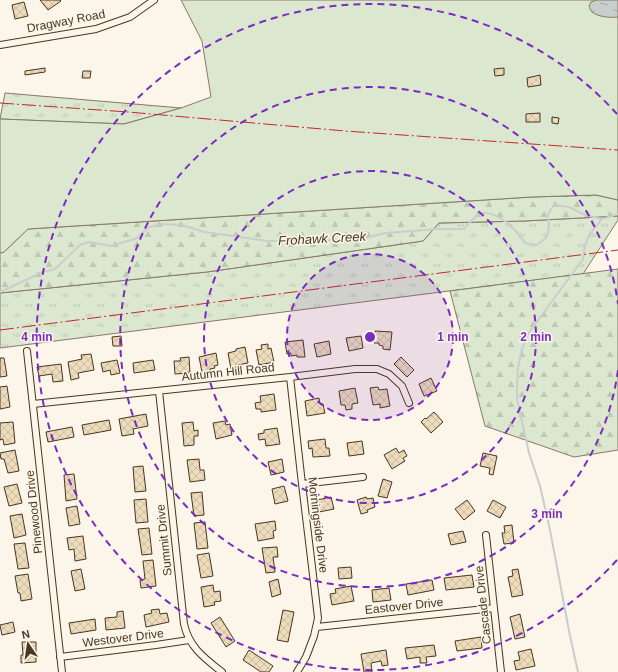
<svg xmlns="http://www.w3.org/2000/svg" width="618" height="672" viewBox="0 0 618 672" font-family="Arial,sans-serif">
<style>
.grass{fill:url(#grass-tufts);stroke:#887966}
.forest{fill:url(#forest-firs);stroke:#887966}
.pitch{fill:#dce7d0;stroke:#887966}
.water{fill:url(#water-ripples);stroke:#887966}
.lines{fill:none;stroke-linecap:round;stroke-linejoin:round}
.stream{stroke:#c9cecd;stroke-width:2}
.building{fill:url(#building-cross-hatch);stroke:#4a3520}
.minor-casing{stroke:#4a3520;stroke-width:8}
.minor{stroke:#fbf6e9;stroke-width:6}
.power{stroke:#c62828;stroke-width:1;stroke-dasharray:14 3 2 3;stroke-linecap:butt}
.ring{fill:none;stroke:#7b2cbf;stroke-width:2;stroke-dasharray:7 5}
.labels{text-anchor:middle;stroke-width:3;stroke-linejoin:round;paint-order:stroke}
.street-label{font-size:12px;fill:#4a3520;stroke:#fbf6e9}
.water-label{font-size:13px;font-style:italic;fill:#4a3520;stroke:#fbf6e9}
.centre{fill:#7b2cbf;stroke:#fbf6e9;stroke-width:2}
.ring-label{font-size:12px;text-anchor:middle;font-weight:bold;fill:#7b2cbf;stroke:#fbf6e9;stroke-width:3;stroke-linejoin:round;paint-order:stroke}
</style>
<defs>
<pattern id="grass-tufts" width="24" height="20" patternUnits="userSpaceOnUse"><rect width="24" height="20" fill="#dce7d0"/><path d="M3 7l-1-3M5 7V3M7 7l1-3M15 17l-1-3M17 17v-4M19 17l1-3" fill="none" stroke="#bec7b2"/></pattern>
<pattern id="forest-firs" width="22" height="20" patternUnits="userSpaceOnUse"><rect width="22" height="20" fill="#dce7d0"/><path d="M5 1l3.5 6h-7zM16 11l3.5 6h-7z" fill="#bec7b2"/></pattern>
<pattern id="water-ripples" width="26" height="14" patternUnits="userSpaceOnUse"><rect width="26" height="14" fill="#c9cecd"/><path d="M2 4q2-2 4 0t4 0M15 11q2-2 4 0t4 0" fill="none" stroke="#a5a8a6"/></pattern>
<pattern id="building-cross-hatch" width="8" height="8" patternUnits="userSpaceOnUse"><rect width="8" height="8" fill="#ecdcbc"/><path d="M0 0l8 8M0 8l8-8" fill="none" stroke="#ccbda1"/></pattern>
</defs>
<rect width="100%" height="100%" fill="#fbf6e9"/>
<!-- grass -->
<path class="grass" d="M5,93L181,108L124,124L0,119Z
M618,216V220L583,274L0,348V293L207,272L423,241L439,223L524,221Z"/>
<!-- forest -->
<path class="forest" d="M596,195L618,200V216L524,221L439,223L423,241L207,272L0,293V253L4,252L28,229L532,197Z
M618,269V450L574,457L485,426L450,291Z"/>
<!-- pitch -->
<path class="pitch" d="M181,0H618V200L596,195L532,197L28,229L4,252L0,253V119L124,124L181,108L211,97L202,41Z"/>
<!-- water -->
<path class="water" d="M597,0H618V17C611,18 598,17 592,12C590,10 590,8 589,6L591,2Z"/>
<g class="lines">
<!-- stream -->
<path class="stream" d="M0,292L43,272L55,269L80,245L89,242L112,246L137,238L149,227L162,224L182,225L204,232L268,241L355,240L386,233L437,229H464C469,223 476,214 483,213C500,212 517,231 525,243L537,245L547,237L549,227L548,214L554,205L569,207L585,215L602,219L618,214
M578,672L570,636L550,530L540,486L529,453L517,399V386L518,368L522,349L528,334L583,259L585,246L589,235L602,219"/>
</g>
<!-- building -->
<path class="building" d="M40,0H60L61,1L48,10Z
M24,2L28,16L15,19L12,5Z
M45,68V72L25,75V71Z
M504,68V75L495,76L494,69Z
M83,71H91L90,78H82Z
M540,75L541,85L528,87L527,78Z
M540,113V122H526V114Z
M552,117L559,118L558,124L552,123Z
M375,331L392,332L390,350L383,349V346L379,345V343H374Z
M121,336L122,346H113L112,337Z
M361,336L363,348L349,351L346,338Z
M303,340L305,357H297V355L291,356V353L287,354L285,342Z
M329,341L331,354L317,357L314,344Z
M268,344V349L271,348L274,362L259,365L256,350L262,349L261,345Z
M245,347L248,363L238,365L239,367L231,369L228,353L236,351V349Z
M216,353L218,365L214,366L215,368L210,369V371L202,372L199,357Z
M91,354L94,370L78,373L79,378L71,380L68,362L82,359L81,355Z
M189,357L190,373L175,374L174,361H181L180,358Z
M401,357L414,370L407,377L394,364Z
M0,358H4L7,376L0,377Z
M117,360L120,373L111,375L110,370L103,372L101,363Z
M153,360L155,370L134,373L133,363Z
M61,364L63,381L53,382L52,374L39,376L37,367Z
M431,378L437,391L424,396L419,384Z
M7,386L10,407L0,409V387Z
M378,387L379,390L387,389L390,406L380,408V404L373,405L370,388Z
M355,388L358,403L352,404V409L346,410L345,405H341L339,391Z
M274,394L276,410L261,412V409H256L255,403L261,402L260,396Z
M319,398L320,404H323L325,413L307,416L305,401Z
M434,412L443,422L431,433L421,422L425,418L426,419Z
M146,414L148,426L133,429L134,434L122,436L119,419Z
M109,420L111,430L84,435L82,425Z
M225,421L226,425L230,424L232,435L216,439L213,423Z
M13,422L15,443L4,445L3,439L0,440V423Z
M193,422L194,431L198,430V436H194V445L184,446L182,423Z
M72,427L74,437L48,442L46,432Z
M277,428L280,444L266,446L265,439L259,440L258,434L264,433V430Z
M325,439L326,448H329L330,456L313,457L312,448L309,449L308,441Z
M362,441L364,454L349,456L347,443Z
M396,448L399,453L404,450L407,456L403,458L405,461L392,469L384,455Z
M15,450L19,471L8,473L4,459H1L0,453Z
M483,453L497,456L493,475L489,474L490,468L480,466Z
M199,459L200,470H204L205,480L190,482L187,460Z
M282,459L284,472L271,475L268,462Z
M143,466L146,491L135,492L133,467Z
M74,474L77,499L66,501L64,475Z
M383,479L392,482L387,498L378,496Z
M17,484L22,503L9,506L4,487Z
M284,486L288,501L275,504L272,489Z
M202,492L204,515L194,516L191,493Z
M331,497L334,509L319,512L317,500Z
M366,497L367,499L373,498L375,507L367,510L368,512L361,514L357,500Z
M146,499L148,522L136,523L134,500Z
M467,500L475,511L464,520L455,509Z
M493,500L506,507L500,518L487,511Z
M77,506L80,524L69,526L66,508Z
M22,514L26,535L14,538L10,516Z
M275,521L276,530L273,531L274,538L258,541L255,524Z
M205,522L208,548L197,549L194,523Z
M512,525L514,543L504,544L502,533H505L504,526Z
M149,528L152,554L142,555L138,529Z
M463,531L466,542L451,545L448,534Z
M83,536L86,559L75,561L74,549L69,550L67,538Z
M25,543L29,568L18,569L14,544Z
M277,547L278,557H273L275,572L266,573L262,548Z
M209,553L213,576L201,578L197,555Z
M153,560L156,586L141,588L140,580L145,579L143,561Z
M351,567L352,578L339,579L338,568Z
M81,569L85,589L75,591L71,571Z
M518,569L523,595L512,597L508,577L513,576L512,570Z
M28,574L32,599L21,601L20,593H18L15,576Z
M472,575L474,587L446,590L444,578Z
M278,579L281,594L272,597L269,582Z
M432,580L434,590L408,595L406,584Z
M213,585L214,592L220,591L221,601L214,602L215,605L204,607L201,587Z
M351,586L354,601L332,605L330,594L336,593L335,589Z
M389,588L391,600L373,602L372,590Z
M159,609L160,614L167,613L169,622L146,627L144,615L152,613L151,610Z
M283,610L294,612L288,642L277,640Z
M123,611L125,628L106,630L105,618L117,617V612Z
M520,614L525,637L515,639L510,617Z
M220,617L235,641L226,647L211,623Z
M95,619L96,630L71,634L69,623Z
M13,622L15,632L2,635L0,625Z
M481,637L482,648L457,651L455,641Z
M22,642H36V662L21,663V655H23Z
M434,645L436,656L426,657L427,663H420V657L407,659L405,648Z
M531,649L535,666L516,670L514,661L520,660L518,652Z
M249,650L273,666L269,672H261L243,660Z
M386,650L388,665L382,666L381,661L371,663L372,672H364L361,654Z"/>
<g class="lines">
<!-- minor casing -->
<g class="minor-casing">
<path id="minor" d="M0,45L96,29L130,17L154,0
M27,351L62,672
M290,377L302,484L313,575L318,618L314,636L306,657L297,672
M159,391L184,624C189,647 204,658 222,672
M33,404L290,377L355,369H377L389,374L402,386L409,403
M302,484L363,477
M486,535L501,672
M317,627L494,608
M60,657L156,645L189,640"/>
</g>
<!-- minor -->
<use href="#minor" class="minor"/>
<!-- power -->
<path class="power" d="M0,103L128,112L345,131L618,150
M0,330L618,250"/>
</g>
<!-- distance rings -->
<circle cx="370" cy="337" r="83" fill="#7b2cbf" fill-opacity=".12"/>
<g class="ring">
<circle cx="370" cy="337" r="83"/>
<circle cx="370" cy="337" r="166"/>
<path d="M618 370A250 250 0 1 1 618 304"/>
<path d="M617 560A333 333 0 1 1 617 114"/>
</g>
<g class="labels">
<!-- street labels -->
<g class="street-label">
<text transform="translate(66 21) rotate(-11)" y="4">Dragway Road</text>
<text transform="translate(228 372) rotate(-6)" y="4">Autumn Hill Road</text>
<text transform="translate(34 512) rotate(-96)" y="4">Pinewood Drive</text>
<text transform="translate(318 525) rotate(83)" y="4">Morningside Drive</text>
<text transform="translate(164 540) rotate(-96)" y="4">Summit Drive</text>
<text transform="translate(483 605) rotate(-96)" y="4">Cascade Drive</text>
<text transform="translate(404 606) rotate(-6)" y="4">Eastover Drive</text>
<text transform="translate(123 638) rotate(-7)" y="4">Westover Drive</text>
</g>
<!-- water labels -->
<g class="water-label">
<text transform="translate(322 238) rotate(-3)" y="5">Frohawk Creek</text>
</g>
</g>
<circle cx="370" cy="337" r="6" class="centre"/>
<g class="ring-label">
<text x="453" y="341">1 min</text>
<text x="536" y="341">2 min</text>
<text x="37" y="341">4 min</text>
<text x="547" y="518">3 min</text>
</g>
<!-- north arrow -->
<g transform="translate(28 644) rotate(347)" stroke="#fbf6e9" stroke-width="3" paint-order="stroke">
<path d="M0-3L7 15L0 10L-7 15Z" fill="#4a3520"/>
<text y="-6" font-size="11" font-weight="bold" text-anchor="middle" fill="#4a3520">N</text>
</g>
</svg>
